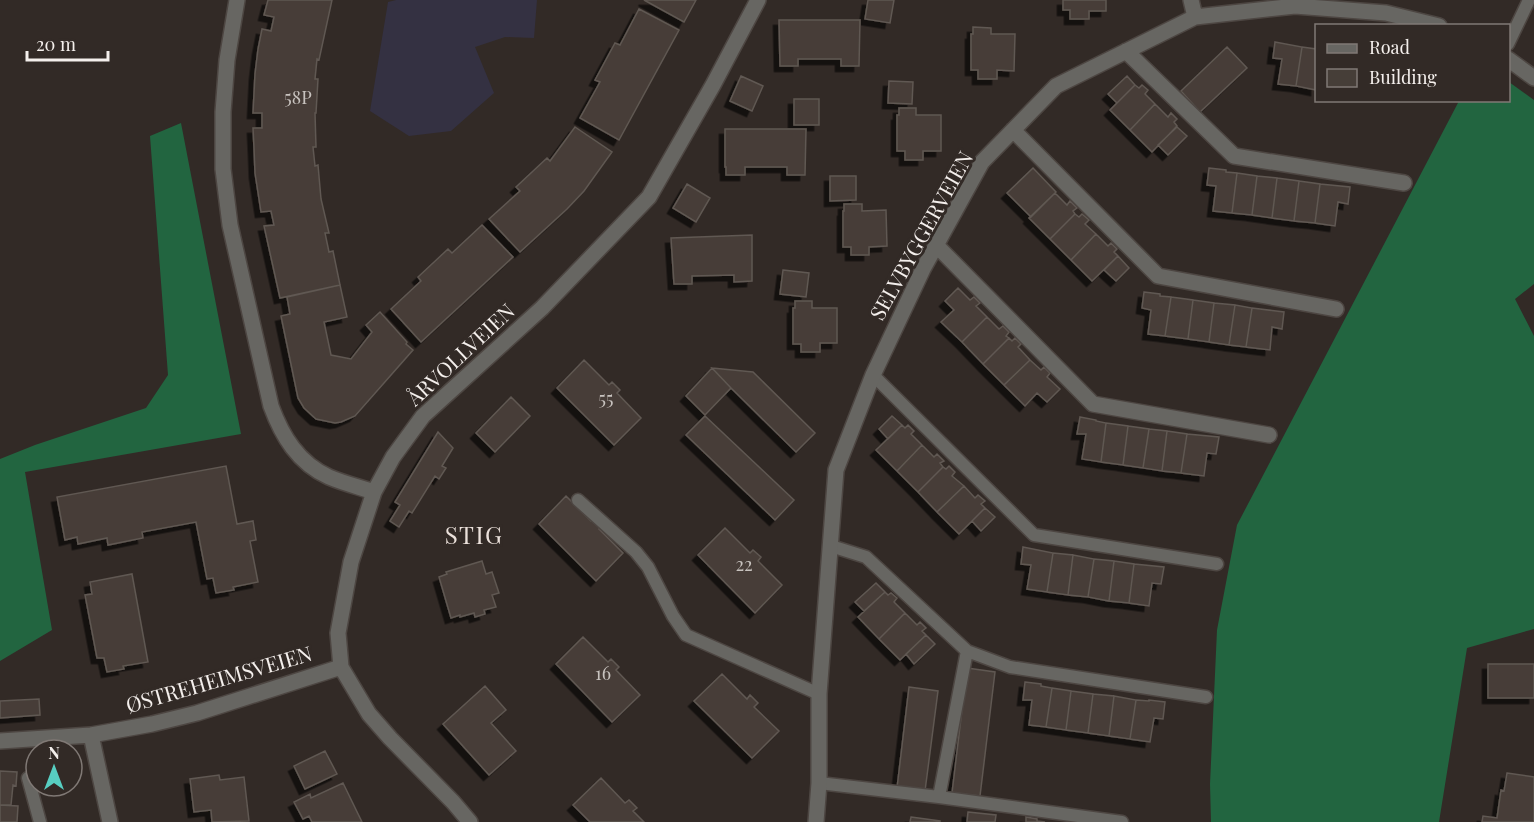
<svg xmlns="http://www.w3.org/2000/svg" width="1534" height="822" viewBox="0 0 1534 822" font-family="'Playfair Display',serif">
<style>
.education{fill:#343142}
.forest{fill:#226540}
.building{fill:#463e38;stroke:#605852;stroke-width:1.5;filter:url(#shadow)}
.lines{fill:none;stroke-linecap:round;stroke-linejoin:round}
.service-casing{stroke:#4d4642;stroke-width:15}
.minor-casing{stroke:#4d4642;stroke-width:18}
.service{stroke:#676662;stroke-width:12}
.minor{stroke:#676662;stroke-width:15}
.labels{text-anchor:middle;stroke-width:6;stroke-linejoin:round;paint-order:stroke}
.number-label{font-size:18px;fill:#c8c3bf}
.street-label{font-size:21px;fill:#f4efec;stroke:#322a26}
.quarter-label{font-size:24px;letter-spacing:1.5px;fill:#ebe1db;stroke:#322a26}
</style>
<defs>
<filter id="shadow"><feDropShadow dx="-5.5" dy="5.5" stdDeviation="0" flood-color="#0009"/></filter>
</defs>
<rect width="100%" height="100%" fill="#322a26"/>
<!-- education -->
<path class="education" d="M396,0H537L534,38L505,37L475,47L494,93L451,131L409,136L370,111L388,2Z"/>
<!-- forest -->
<path class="forest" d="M1509,82L1534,100V284L1515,299L1534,336V629L1467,648L1439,822H1211L1210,784L1217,630L1237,525L1459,101L1508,100Z
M181,123L241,434L25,472L52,630L0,661V459L35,445L146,408L168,375L150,136Z"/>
<!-- building -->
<path class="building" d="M268,0H332L319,60L317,59L315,79H318L316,113H315L316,147H313L315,166L318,165L321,199L329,233H325L329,252L333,251L340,285L280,298L264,226L274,225L271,211L261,212L255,173L254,148L253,128H262V113H253L255,74L258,49L262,29L271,31L274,17L264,15Z
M644,0H696L684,22Z
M868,0H894L890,23L865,19Z
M1063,0H1106V11H1089V19H1070V10H1063Z
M639,9L679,30L619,140L580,118L600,82L595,80L615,43L620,45Z
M779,20H860L859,66H841V59H798V66H780Z
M973,27L991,28V34H1015L1014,71L997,70V79H978V70H971V34H973Z
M1275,42L1302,47L1296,86L1278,84L1282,59L1273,58Z
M1227,47L1247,68L1200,112L1181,91Z
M1302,47L1316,49V90L1296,86Z
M741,76L763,86L752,111L730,101Z
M1127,76L1135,85L1117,103L1108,94Z
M889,81L913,82L912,104L888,103Z
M1135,85L1139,88L1142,85L1148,90L1145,94L1155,104L1130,130L1110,110Z
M794,99H819V125H794Z
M1155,104L1168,117L1171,113L1177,119L1174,122L1177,126L1152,152L1130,130Z
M899,108H916V115H941V151H923V160H905V151H897V115H899Z
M575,127L612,152L584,191L567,209L520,252L489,219L520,191L516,187L547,158L550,161Z
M1177,127L1187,136L1168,155L1158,145Z
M725,129H806L805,175H787V167H745V175H726V167H725Z
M1033,168L1056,192L1031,217L1007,193Z
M1209,168L1226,170V172L1237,173L1232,213L1213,211L1216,186L1207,185Z
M1237,173L1257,176L1252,215L1232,213Z
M830,176H856V200L830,201Z
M1257,176L1277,178L1272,218L1252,215Z
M1277,178L1299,181L1294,221L1272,218Z
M1299,181L1320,184L1315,223L1294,221Z
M687,184L710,198L696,222L673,208Z
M1320,184L1350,187L1348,204L1338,202L1335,226L1315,223Z
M1055,193L1067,205L1070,201L1077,208L1073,211L1075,214L1050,239L1029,218Z
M844,204H862V211L886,210L887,246L869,247V255H851V247H843V211H844Z
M1075,214L1079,217L1082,214L1089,220L1085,224L1096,234L1071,260L1050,239Z
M482,225L513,257L421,342L391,309L421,281L418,277L448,249L452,253Z
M1096,234L1108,246L1111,243L1117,249L1114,252L1118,256L1092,281L1071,260Z
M752,235V281L734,282V275L692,276V284H674L671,238Z
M1118,256L1129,268L1116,281L1104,270Z
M783,270L809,273L806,297L780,294Z
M340,285L347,317L324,322L331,355L351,359L372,332L366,325L380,312L407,342L406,344L413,350L355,416L341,422L335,423L316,419L304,408L298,398L281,316L290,314L287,297Z
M958,288L970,300L974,297L980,303L976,306L987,317L962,342L941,322L954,310L945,301Z
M1144,292L1160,294V296L1171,297L1165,336L1148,334L1151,310L1142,308Z
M1171,297L1193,300L1188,339L1165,336Z
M1193,300L1214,303L1209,342L1188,339Z
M795,301H812V308H837V343H820V352H801V344H793V308H795Z
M1214,303L1235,305L1229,345L1209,342Z
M1235,305L1252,308L1246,347L1229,345Z
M1252,308L1284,312L1282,329L1272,327L1270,350L1246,347Z
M987,317L999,329L1003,326L1009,332L1006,336L1009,338L983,364L962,342Z
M1009,338L1012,341L1015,338L1021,344L1018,347L1030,360L1004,385L983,364Z
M584,360L609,385L612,382L620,390L617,393L641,418L614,445L557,388Z
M1030,360L1041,370L1044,367L1050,373L1047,377L1060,389L1047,402L1037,393L1025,406L1004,385Z
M712,368L753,372L815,433L796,452L731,388Z
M712,368L731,388L705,415L686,396Z
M511,397L530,416L495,452L476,433Z
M705,416L794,500L775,520L686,435Z
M892,416L902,425L888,439L879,429Z
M1080,417L1096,420V421L1106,423L1101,462L1082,459L1086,434H1077Z
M1106,423L1128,426L1123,465L1101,462Z
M902,425L905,428L908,425L914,431L911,434L922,445L897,471L876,450Z
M1128,426L1149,429L1143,468L1123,465Z
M1149,429L1167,431L1162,471L1143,468Z
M1167,431L1187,434L1181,473L1162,471Z
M438,432L453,448L442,466L446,468L439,479L435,476L412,513L409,511L399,527L390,521L400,505L395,502Z
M1187,434L1219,437L1216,454L1207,453L1204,476L1181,473Z
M922,445L934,457L937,454L944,461L940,463L943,467L918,492L897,471Z
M226,466L237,524L253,521L256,540L250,541L258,582L233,587L234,590L216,593L213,578L207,579L196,522L142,532L143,538L108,545L107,538L78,544L77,537L65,540L57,497Z
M949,466L955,472L952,476L964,486L937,512L918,492L943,467L946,469Z
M964,486L975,498L978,495L985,501L981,504L985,508L959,534L937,512Z
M566,496L591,521L594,518L602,526L599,529L623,553L596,581L539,524Z
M985,508L995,517L981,531L972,521Z
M725,528L750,553L753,550L761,557L758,561L782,585L755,613L698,555Z
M1023,547L1053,553L1047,592L1027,589L1031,565L1021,564Z
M1053,553L1073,555L1068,595L1047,592Z
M1073,555L1094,559L1088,597L1068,595Z
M1094,559L1114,561L1109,601L1088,597Z
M482,561L486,574L492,572L499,593L492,595L496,607L484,610L485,614L475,617L474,613L460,617V615L451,618L439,577L447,574L446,572Z
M1114,561L1134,564L1129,603L1109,601Z
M1134,564L1164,567L1161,584L1152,583L1149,606L1129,603Z
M132,574L148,662L123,666L124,669L107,672L104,658H97L85,595L92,594L90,582Z
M876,583L885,592L864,611L855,602Z
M885,592L888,595L891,593L897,598L894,602L905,613L879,639L858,617Z
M905,613L917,625L920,622L926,628L922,631L926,635L900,660L879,639Z
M926,635L935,644L914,664L906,654Z
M583,637L608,662L611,659L619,667L616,670L640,695L612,722L556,664Z
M1488,664H1534V698H1488Z
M967,668L995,672L980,796L952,793Z
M722,674L747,699L750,695L758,703L754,707L779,731L752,758L694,701Z
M1025,682L1041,684V686L1052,688L1046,727L1029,725L1032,700H1023Z
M485,686L506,710L491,723L516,751L489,775L443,724Z
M909,687L938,691L925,791L897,788Z
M1052,688L1071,691L1066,730L1046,727Z
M1071,691L1093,694L1088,733L1066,730Z
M1093,694L1114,696L1109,736L1088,733Z
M1114,696L1136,700L1130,739L1109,736Z
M39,699L40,715L0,718V701Z
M1136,700L1149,701V700L1165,702L1163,719L1154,718L1150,742L1130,739Z
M325,751L337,774L305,789L294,766Z
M0,771L17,772L16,786L13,785L11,805H0Z
M1507,773L1534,777V822H1482L1483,816L1497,818L1501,790L1504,791Z
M219,775L220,780L244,777L249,821L212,822L211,810L194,812L190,779Z
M601,778L625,803L629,800L637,808L633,811L644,822H590L573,805Z
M343,783L362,822H312L309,816L303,819L294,802L310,794L311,798Z
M0,805L18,806L17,822H0Z
M968,812L996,815L995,822H967Z
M911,817L940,821V822H910Z
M1026,817L1037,819V821L1045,822H1026Z"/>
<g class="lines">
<!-- service casing -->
<g class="service-casing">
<path id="service" d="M1508,44L1529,0
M873,375L1034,535L1217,564
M578,500L636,552L648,567L673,616L686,635L819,694
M831,546L866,557L967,651L1010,667L1206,697
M28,778L40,822
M819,783L939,797L1122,822
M939,797L967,651"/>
</g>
<!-- minor casing -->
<g class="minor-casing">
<path id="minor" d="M237,0L227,60L223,112V169L230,225L271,406C282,436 298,463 329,477C343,483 359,487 374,492
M1191,0L1195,17
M1126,51L1234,156L1404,183
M1508,59L1534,78
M1013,130L1158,276L1336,309
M936,245L1093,404L1269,435
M91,735L110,822
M0,741L91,735L152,724L197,713L341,667
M470,822L453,802L390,738L369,714L341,667L338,633L351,562L374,492L393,457L423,416L542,308L649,197L713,85L758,0
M816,822L819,783V694L836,470L873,375L923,269L982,162L1056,86L1195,17L1295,6L1386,13L1439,26"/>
</g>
<!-- service -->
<use href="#service" class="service"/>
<!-- minor -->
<use href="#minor" class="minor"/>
</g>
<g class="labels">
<!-- number labels -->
<g class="number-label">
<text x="298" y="104">58P</text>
<text x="606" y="405">55</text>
<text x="744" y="571">22</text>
<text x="603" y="680">16</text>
</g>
<!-- street labels -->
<g class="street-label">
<text transform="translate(922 236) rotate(-61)" y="7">SELVBYGGERVEIEN</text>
<text transform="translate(461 355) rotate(-43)" y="7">ÅRVOLLVEIEN</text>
<text transform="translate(219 680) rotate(-16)" y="7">ØSTREHEIMSVEIEN</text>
</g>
<!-- quarter labels -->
<g class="quarter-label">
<text x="474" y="544">STIG</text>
</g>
</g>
<!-- legend -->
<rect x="1315" y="24" width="195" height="78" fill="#322a26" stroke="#807975" stroke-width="1.5"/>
<rect x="1327" y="44" width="30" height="9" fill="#676662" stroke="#807975" stroke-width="1.5"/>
<text x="1369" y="54" font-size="18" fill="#f4efec">Road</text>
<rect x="1327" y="69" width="30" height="18" fill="#463e38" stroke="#807975" stroke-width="1.5"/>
<text x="1369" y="84" font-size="18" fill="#f4efec">Building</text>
<!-- north arrow -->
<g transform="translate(54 768)"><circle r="28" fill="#322a26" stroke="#807975" stroke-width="1.5"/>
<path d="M0-4.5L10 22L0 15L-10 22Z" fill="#57cec1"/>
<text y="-9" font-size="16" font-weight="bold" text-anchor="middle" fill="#f4efec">N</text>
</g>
<!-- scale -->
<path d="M27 51v9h81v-9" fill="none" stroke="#f4efec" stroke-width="3"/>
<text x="36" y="51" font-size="18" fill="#f4efec" stroke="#322a26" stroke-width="4.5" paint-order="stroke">20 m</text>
</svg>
